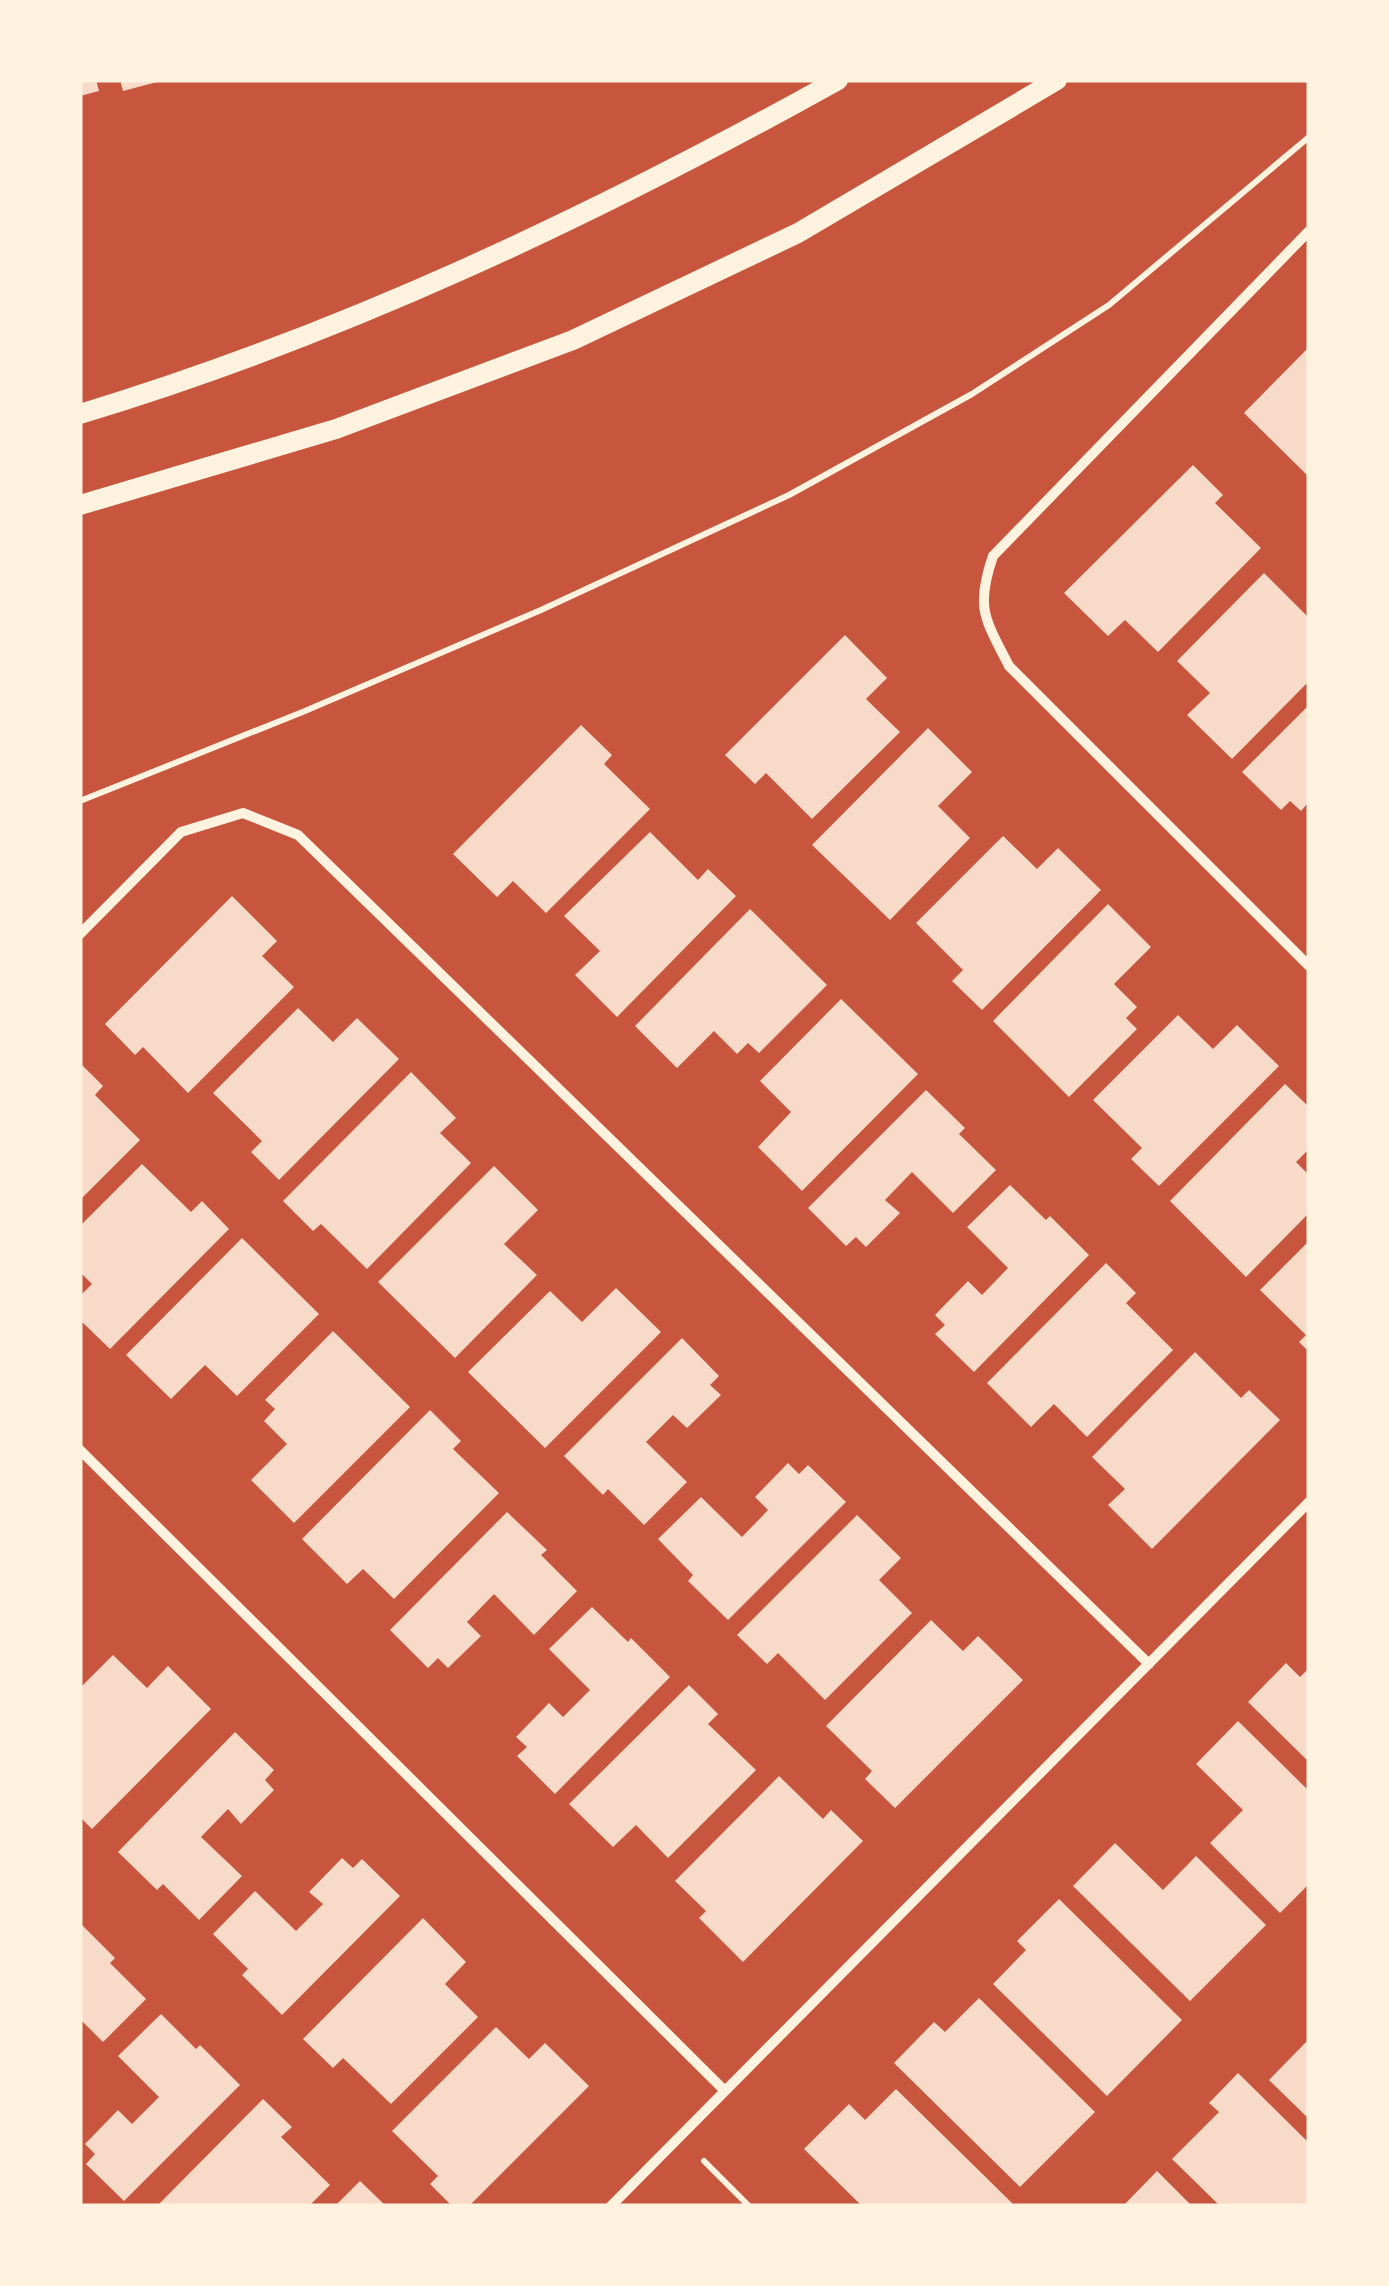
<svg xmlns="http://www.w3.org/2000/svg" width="1389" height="2286" viewBox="0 0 1389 2286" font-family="'Nunito Sans',sans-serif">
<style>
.building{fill:#f7dbc8}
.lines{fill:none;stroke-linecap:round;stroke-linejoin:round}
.path{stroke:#fff3e0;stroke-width:6}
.minor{stroke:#fff3e0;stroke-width:10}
.secondary{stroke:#fff3e0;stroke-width:20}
</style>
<rect width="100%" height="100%" fill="#c8553d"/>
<!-- building -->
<path class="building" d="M80,80H96L99,91L80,96Z
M120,80H160L161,81L123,91Z
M1309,347V477L1244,413Z
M1193,465L1223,495L1215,503L1261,548L1158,652L1125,620L1108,636L1064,593Z
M1264,573L1309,618V681L1232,759L1187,715L1210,693L1177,661Z
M845,635L887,678L866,699L900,732L812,819L766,773L755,784L725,755Z
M1309,705V802L1301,811L1290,801L1281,810L1242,772Z
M581,725L612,755L604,764L650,809L546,913L513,881L497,897L453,854Z
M928,728L972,772L938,806L970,838L890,920L812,845Z
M650,832L698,880L708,869L736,896L617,1017L575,975L600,951L564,916Z
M1003,836L1037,869L1058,848L1101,890L982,1010L952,981L963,970L916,923Z
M232,896L277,941L262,956L294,987L188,1093L143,1047L135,1055L105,1024Z
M1108,904L1151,947L1114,984L1137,1007L1126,1018L1137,1029L1069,1097L993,1021Z
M750,909L827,985L759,1053L748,1043L737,1054L714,1031L677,1068L635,1026Z
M841,999L918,1074L802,1191L758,1147L791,1112L760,1081Z
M298,1008L333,1042L357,1018L399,1059L279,1180L251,1152L262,1141L213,1093Z
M1178,1015L1213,1049L1237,1025L1279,1066L1159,1186L1131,1159L1142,1148L1093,1100Z
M80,1063L103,1086L95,1095L140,1140L80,1200Z
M411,1072L456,1118L440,1133L471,1163L367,1269L321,1224L313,1231L283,1201Z
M1285,1084L1309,1107V1149L1296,1162L1309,1175V1213L1246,1277L1170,1201Z
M926,1090L965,1128L959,1134L996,1170L953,1213L912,1172L885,1200L900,1213L866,1247L856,1237L846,1246L808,1208Z
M142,1164L191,1212L202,1201L229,1229L110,1349L80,1320V1296L92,1284L80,1272V1226Z
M494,1166L538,1210L504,1244L537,1275L455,1358L378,1282Z
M1010,1185L1046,1220L1050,1216L1089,1255L974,1372L935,1334L945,1325L935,1315L968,1281L982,1295L1008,1268L967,1227Z
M242,1238L319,1314L237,1396L205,1365L171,1399L126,1355Z
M1309,1241V1352L1299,1342L1306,1335L1260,1290Z
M1106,1263L1136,1293L1126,1303L1173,1350L1087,1437L1054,1404L1031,1427L987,1383Z
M616,1288L661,1332L545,1448L468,1372L550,1291L582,1322Z
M333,1331L410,1407L294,1523L251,1480L287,1444L264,1421L275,1409L265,1400Z
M682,1338L719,1376L710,1385L721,1395L687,1428L673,1415L646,1442L687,1482L644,1525L608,1489L603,1495L564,1456Z
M1195,1352L1241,1398L1249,1390L1280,1420L1152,1549L1108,1505L1125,1489L1092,1457Z
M430,1410L461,1441L453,1449L499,1493L394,1599L363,1569L347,1584L302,1539Z
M788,1463L799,1474L808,1465L846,1502L728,1620L688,1581L693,1575L658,1539L701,1497L742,1537L768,1510L755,1497Z
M507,1512L547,1550L541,1555L577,1591L534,1635L494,1594L467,1622L481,1636L448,1668L438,1658L428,1668L390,1630Z
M857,1515L901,1558L879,1580L912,1613L825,1700L778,1653L767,1664L737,1635Z
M592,1607L628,1642L631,1638L670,1677L555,1794L517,1756L527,1747L516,1737L549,1703L563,1717L590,1690L549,1649Z
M931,1620L963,1651L978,1636L1023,1680L895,1808L865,1779L872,1771L826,1726Z
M113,1655L147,1688L168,1666L211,1709L92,1829L80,1817V1688Z
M1286,1663L1300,1677L1309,1668V1762L1248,1702Z
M689,1685L718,1714L708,1724L756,1770L668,1858L636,1825L613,1847L569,1804Z
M1238,1721L1309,1791V1884L1280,1913L1210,1843L1243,1810L1196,1764Z
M235,1732L274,1770L265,1780L274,1790L241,1824L228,1809L201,1837L242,1876L199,1920L163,1884L157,1890L118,1852Z
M779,1776L823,1819L831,1810L863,1841L743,1962L699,1918L706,1911L675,1881Z
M1115,1843L1163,1890L1196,1856L1266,1925L1190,2001L1073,1886Z
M342,1858L353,1868L362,1859L400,1896L282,2015L242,1975L248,1969L213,1934L255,1891L296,1931L323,1904L309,1892Z
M1059,1899L1182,2020L1107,2096L993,1984L1026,1950L1017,1941Z
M423,1918L466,1962L445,1984L478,2017L391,2104L343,2058L333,2068L303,2039Z
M80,1923L115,1958L110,1963L146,1999L103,2042L80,2019Z
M979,1998L1095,2112L1020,2187L894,2063L934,2022L945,2032Z
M161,2014L196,2049L200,2045L240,2085L124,2201L86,2164L95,2154L85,2144L118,2110L132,2124L159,2097L118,2056Z
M496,2027L529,2059L545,2043L589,2086L469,2206H452L430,2184L438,2176L392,2131Z
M1309,2039V2119L1269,2080Z
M1238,2073L1309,2143V2206H1220L1172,2159L1219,2112L1209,2103Z
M896,2089L1015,2206H862L804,2149L849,2104L865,2120Z
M263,2099L292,2127L281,2137L330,2185L309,2206H157Z
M1157,2171L1192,2206H1123Z
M360,2181L386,2206H335Z"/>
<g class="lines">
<!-- path -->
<path class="path" d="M80,801L305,711L541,610L789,495L972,394L1109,305L1309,137
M704,2161L749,2206"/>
<!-- minor -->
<path class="minor" d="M1309,231L993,556C975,608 985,619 1009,666L1309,966
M80,934L181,832L243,813L298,835L1149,1664
M80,1450L725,2091
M611,2206L1309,1502"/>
<!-- secondary -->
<path class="secondary" d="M80,414C345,334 597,214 838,80
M80,505L336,429L573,340L798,233L1057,80"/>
</g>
<!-- border -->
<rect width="1389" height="2286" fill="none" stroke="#fff3e0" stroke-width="165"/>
</svg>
